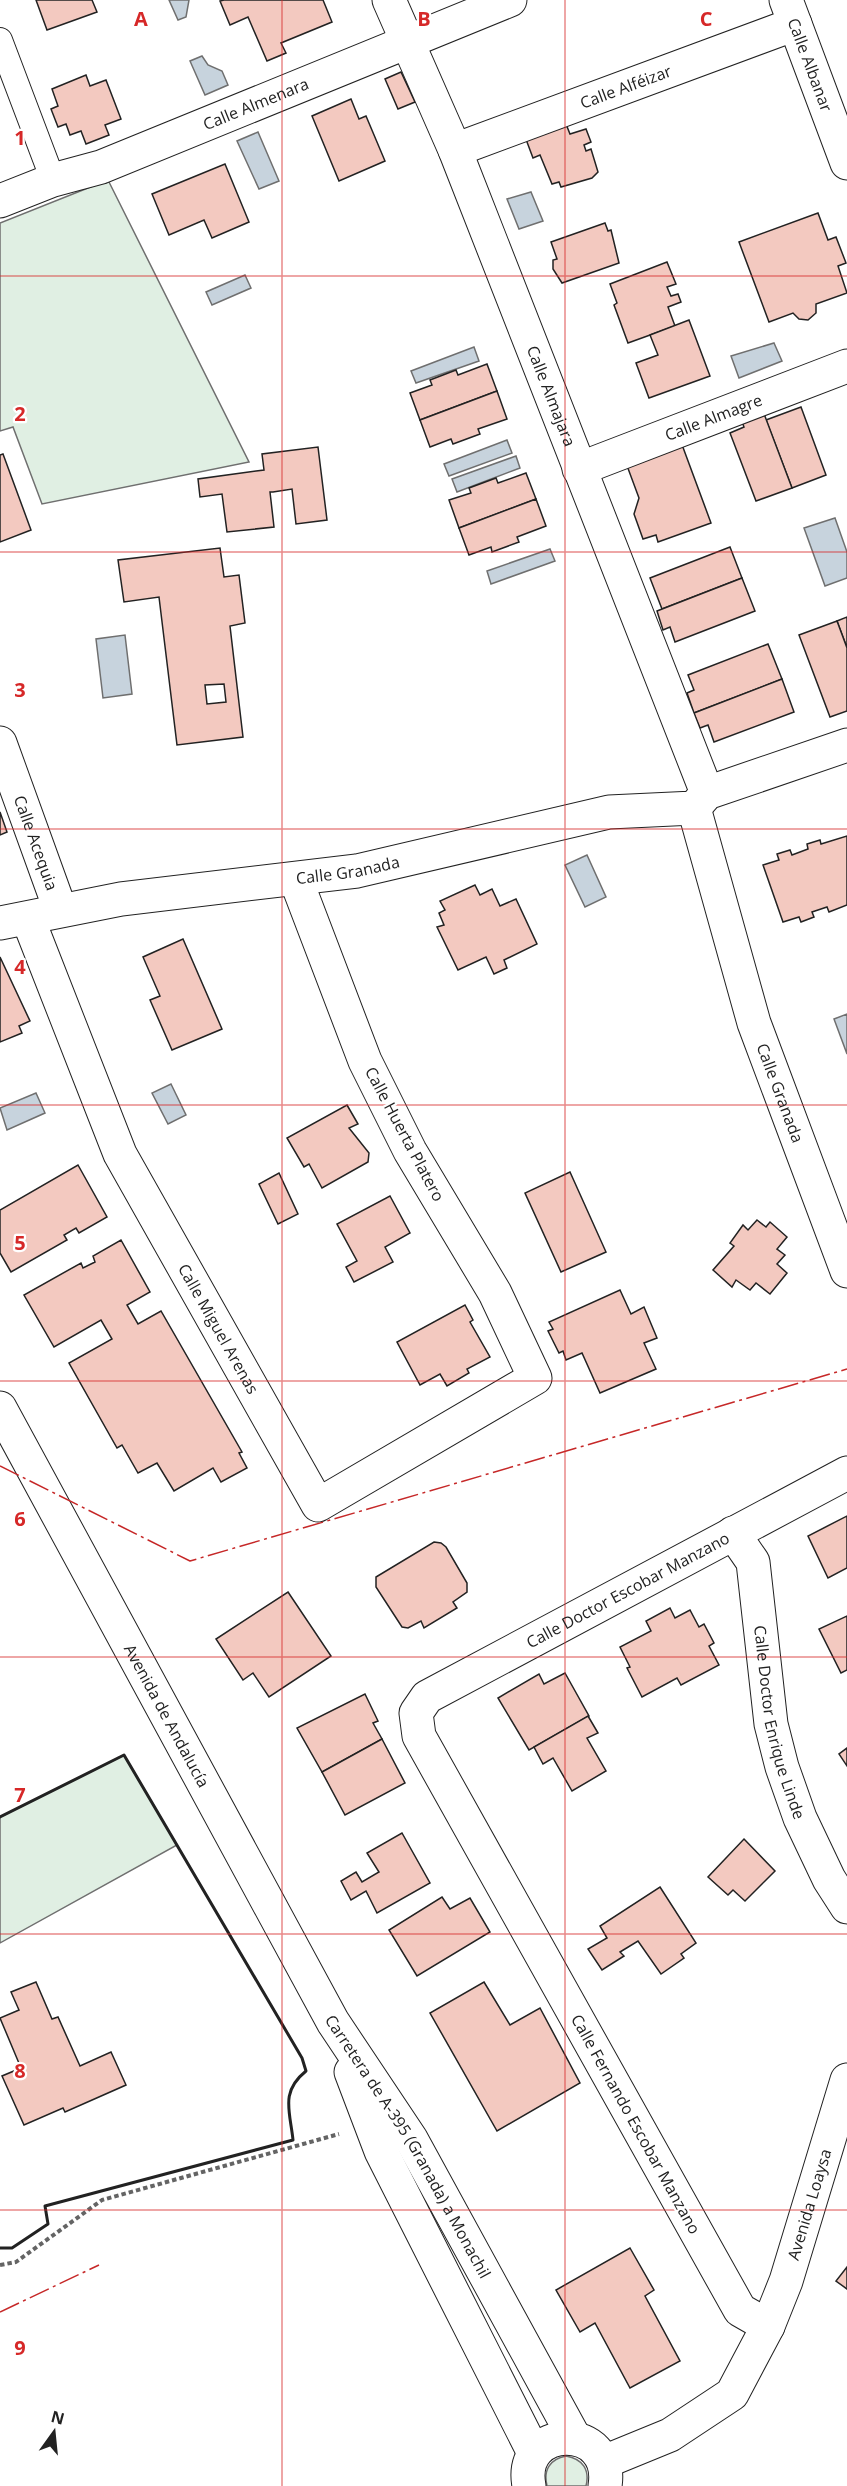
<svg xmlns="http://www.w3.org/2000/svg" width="847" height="2486" viewBox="0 0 847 2486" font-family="'Open Sans',sans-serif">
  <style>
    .green { fill: #e0efe3; stroke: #6f6f6f; stroke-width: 1.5 }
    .water { fill: #c7d3dd; stroke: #6f6f6f; stroke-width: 1.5 }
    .building { fill: #f3c9c0; stroke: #222; stroke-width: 1.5; fill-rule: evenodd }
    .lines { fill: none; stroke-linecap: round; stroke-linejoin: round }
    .pedestrian-casing { stroke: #222; stroke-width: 26 }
    .minor-casing { stroke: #222; stroke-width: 35 }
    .tertiary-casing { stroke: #222; stroke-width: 35 }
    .path { stroke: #646464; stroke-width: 4; stroke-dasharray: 4.5 3; stroke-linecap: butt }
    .pedestrian { stroke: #fff; stroke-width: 24 }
    .minor { stroke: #fff; stroke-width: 33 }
    .tertiary { stroke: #fff; stroke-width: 33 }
    .wall { stroke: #222; stroke-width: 3 }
    .power { stroke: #c62828; stroke-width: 1.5; stroke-dasharray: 21 4.5 3 4.5; stroke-linecap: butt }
    .grid { fill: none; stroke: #d62828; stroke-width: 1.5; stroke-opacity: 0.55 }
    .labels { text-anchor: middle; stroke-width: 4.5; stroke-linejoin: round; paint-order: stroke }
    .street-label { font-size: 16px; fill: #222; stroke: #fff }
    .grid-label { font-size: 20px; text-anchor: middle; font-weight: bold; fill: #d62828; stroke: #fff; stroke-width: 4.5; stroke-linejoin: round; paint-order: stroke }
  </style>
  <rect width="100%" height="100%" fill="#fff"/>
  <g class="green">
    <path d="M108,180l141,282 -207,42 -29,-77 -13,4v-208z"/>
    <path d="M124,1755l53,90 -177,98v-126z"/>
    <path d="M566,2456c17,3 24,14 20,30h-39c-4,-16 3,-27 19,-30z"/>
  </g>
  <g class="water">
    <path d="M169,0h20l-3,17 -8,3z"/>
    <path d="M202,56l6,9 14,6 6,14 -23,10 -15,-34z"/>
    <path d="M258,132l21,49 -20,8 -22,-48z"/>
    <path d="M531,192l12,29 -24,8 -12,-30z"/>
    <path d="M245,275l6,13 -39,17 -6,-13z"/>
    <path d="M774,343l8,18 -43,17 -8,-22z"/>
    <path d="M474,347l5,14 -63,22 -5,-12z"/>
    <path d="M507,440l5,13 -63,23 -5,-12z"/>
    <path d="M516,456l4,12 -63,24 -5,-13z"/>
    <path d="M835,518l12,34v26l-22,8 -21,-58z"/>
    <path d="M550,549l5,12 -64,23 -4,-13z"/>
    <path d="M125,635l7,59 -29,4 -7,-59z"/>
    <path d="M587,855l19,42 -21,10 -20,-42z"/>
    <path d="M847,1014v40l-13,-35z"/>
    <path d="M171,1084l15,31 -18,9 -16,-31z"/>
    <path d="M36,1093l9,20 -38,17 -7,-22z"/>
  </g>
  <g class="building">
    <path d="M36,0h56l5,12 -50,18z"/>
    <path d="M224,0h99l9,22 -51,21 5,10 -19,8 -19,-44 -18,8 -10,-24z"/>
    <path d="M401,72l14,30 -17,7 -13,-30z"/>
    <path d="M86,75l4,11 16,-6 15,39 -16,6 4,10 -23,9 -5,-13 -11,4 -4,-11 -8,3 -7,-18 7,-3 -6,-17z"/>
    <path d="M351,99l8,20 7,-3 19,45 -46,20 -27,-65z"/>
    <path d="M564,119l6,15 16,-5 5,13 -7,3 2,6 5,-2 7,23 -6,6 -31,9 -2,-5 -7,2 -12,-29 -7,3 -9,-24z"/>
    <path d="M225,164l24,58 -37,16 -8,-18 -35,15 -17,-41z"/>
    <path d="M818,213l10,27 8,-3 10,26 -8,3 9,27 -31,11v9l-8,7 -9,-1 -6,-6 -24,9 -30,-80z"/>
    <path d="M605,223l3,8 3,-1 8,33 -57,20 -9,-14v-9l4,-1 -6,-17z"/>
    <path d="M667,262l9,22 -9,3 4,9 7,-2 3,8 -13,5 7,19 -47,17 -14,-38 3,-2 -7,-19z"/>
    <path d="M689,320l21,56 -61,22 -13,-35 22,-8 -8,-20z"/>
    <path d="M487,364l10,27 -77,29 -10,-27 22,-8 -2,-5 26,-10 2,5z"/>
    <path d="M497,391l10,28 -29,10 2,5 -27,10 -2,-5 -21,8 -10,-27z"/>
    <path d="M801,407l25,68 -34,13 -26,-68z"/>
    <path d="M763,411l29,77 -36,13 -26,-68 14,-6 -3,-8z"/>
    <path d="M681,442l30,81 -53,19 -2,-7 -13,4 -9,-25 5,-16 -13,-35z"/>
    <path d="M318,447l9,73 -31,4 -4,-35 -19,3h-3l4,35 -47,5 -5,-38 -22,3 -2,-18 66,-9 -2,-16z"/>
    <path d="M3,454l28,76 -31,12v-87z"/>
    <path d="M526,473l10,26 -77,29 -10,-28 22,-7 -2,-5 27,-10 2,5z"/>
    <path d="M536,499l10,27 -29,11 2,5 -27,10 -1,-5 -22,8 -10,-27z"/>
    <path d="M730,547l12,31 -80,31 -12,-31z"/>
    <path d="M220,548l4,29 15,-2 6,48 -15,3 13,111 -66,8 -18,-148 -35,5 -6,-42zM224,684l2,18 -19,2 -2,-19z"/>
    <path d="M742,578l13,33 -80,31 -5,-15 -7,3 -6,-19z"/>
    <path d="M847,617v31l-10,-27z"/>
    <path d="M837,621l10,27v63l-17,6 -31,-82z"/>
    <path d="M768,644l14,35 -88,34 -7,-20 7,-3 -6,-15z"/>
    <path d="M782,679l12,33 -80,30 -6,-17 -8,3 -6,-15z"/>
    <path d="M0,812l7,20 -7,3z"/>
    <path d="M847,836v69l-18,7 -2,-5 -15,5 2,5 -13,5 -2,-5 -16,5 -20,-57 16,-5 -2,-6 13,-4 2,5 16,-6 -1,-5 13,-4 1,4z"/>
    <path d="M475,885l5,10 12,-6 8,17 16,-7 21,45 -33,16 3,8 -13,6 -8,-17 -28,13 -21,-43 7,-2 -5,-12 6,-3 -5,-9z"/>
    <path d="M183,939l39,90 -50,21 -22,-50 10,-4 -17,-39z"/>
    <path d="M0,957l30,64 -11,5 3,7 -22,9z"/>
    <path d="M347,1105l11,19 -9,4 20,25 -1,9 -46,26 -13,-24 -5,3 -17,-29z"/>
    <path d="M78,1165l29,52 -28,16 -3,-5 -12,7 3,5 -56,32 -11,-19v-43z"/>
    <path d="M570,1172l36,80 -45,20 -36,-79z"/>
    <path d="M279,1173l19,41 -20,10 -19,-40z"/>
    <path d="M390,1196l20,37 -25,14 8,15 -39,20 -8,-15 11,-6 -20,-37z"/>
    <path d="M757,1220l9,7 4,-5 17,15 -10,12 8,6 -8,9 10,9 -17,21 -14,-11 -6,7 -14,-10 -4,7 -19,-17 21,-24 -4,-3 13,-18 5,5z"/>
    <path d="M121,1240l29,52 -23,13 11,19 23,-13 81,141 -3,1 8,15 -26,14 -8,-14 -39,23 -17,-28 -19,10 -16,-28 -5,3 -48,-85 43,-24 -11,-19 -47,27 -30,-52 57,-32 2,5 12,-6 -2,-6z"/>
    <path d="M620,1290l11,24 13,-7 13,31 -13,5 12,26 -56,24 -18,-40 -16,7 -3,-9 -4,2 -11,-22 5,-2 -4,-7z"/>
    <path d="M465,1305l8,15 -3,2 20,35 -23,12 2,4 -22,13 -7,-12 -20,11 -23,-43z"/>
    <path d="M847,1516v52l-19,10 -20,-42z"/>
    <path d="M434,1542l7,1 5,4 21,36v9l-14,10 4,6 -33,20 -3,-7 -13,7 -6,-1 -26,-40v-10z"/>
    <path d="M288,1592l43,64 -62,41 -16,-24 -10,7 -27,-41z"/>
    <path d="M670,1608l5,10 15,-8 9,17 5,-3 10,19 -5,3 10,19 -38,20 -4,-7 -35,19 -15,-29 3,-1 -10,-20 31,-16 -5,-10z"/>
    <path d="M847,1616v54l-6,3 -22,-44z"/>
    <path d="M565,1673l24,43 -60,34 -31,-52 41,-24 5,10z"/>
    <path d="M365,1694l13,27 -5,2 9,16 -60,33 -25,-44z"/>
    <path d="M588,1716l10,17 -11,5 19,33 -34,20 -19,-33 -10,6 -9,-17z"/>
    <path d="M382,1739l23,44 -60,32 -23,-43z"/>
    <path d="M847,1748v18l-8,-12z"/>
    <path d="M402,1833l28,50 -53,30 -11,-22 -15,9 -10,-19 15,-9 6,10 17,-10 -12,-19z"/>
    <path d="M744,1839l31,32 -30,30 -12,-11 -5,5 -20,-18z"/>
    <path d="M660,1887l36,56 -15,11 3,4 -23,16 -23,-33 -18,11 4,4 -22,14 -14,-21 19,-11 -7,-12z"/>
    <path d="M442,1897l8,12 20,-11 20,34 -73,44 -28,-46z"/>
    <path d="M36,1982l16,37 6,-2 22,49 31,-14 15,33 -61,27 -2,-4 -39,17 -22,-49 19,-8 -21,-50 19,-8 -8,-18z"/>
    <path d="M484,1982l26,43 30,-17 40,75 -83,48 -67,-118z"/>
    <path d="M630,2248l24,42 -9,6 35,65 -50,27 -35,-65 -15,9 -24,-42z"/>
    <path d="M847,2267v22l-11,-8z"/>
  </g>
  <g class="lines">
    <defs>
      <path id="pedestrian" d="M0,40l53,140"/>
      <g id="minor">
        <path id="s1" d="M389,0l66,150 252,643"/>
        <path id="s2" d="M786,0l61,163"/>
        <path id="s3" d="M455,150l340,-126"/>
        <path id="s4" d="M0,201l53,-21 48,-13 409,-167"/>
        <path id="s5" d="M579,469l268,-103"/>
        <path id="s6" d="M0,743l60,166"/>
        <path id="s7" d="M694,808l60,215 93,248"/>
        <path id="s8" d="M28,919l92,235 198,351 217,-127 -40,-85 -85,-142 -45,-90 -69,-181"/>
        <path id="s9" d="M0,923l121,-24 236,-28 252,-59 85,-4 13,-15 140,-48"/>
        <path id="s10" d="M733,1533l20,29 18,162 11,43 18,51 29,61 18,28"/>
        <path id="s11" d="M768,2326l-28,-16 -321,-574 -3,-23 11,-16 420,-224"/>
      </g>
      <g id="tertiary">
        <path id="s12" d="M0,1408l333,614 78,117 163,298"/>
        <path d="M351,2072l30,79 153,302"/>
        <path id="s13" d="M604,2462l66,-27 62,-41 36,-68 18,-45 61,-201"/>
        <path d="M529,2486c-12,-63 86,-64 76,0"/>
      </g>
    </defs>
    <use href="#pedestrian" class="pedestrian-casing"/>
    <use href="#minor" class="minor-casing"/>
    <use href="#tertiary" class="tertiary-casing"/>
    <path class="path" d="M0,2265l16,-3 86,-62 237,-66"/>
    <use href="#pedestrian" class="pedestrian"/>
    <use href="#minor" class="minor"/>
    <use href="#tertiary" class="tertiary"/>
    <path class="wall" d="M0,1817l124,-62 178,303 4,13c-26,21 -16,40 -13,69l-248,66 3,18 -36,24h-12"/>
    <g class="power">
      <path d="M0,1466l190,95 657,-192"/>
      <path d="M0,2312l99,-47"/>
    </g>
  </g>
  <path class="grid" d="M282,0v2486M565,0v2486M0,276h847M0,552h847M0,829h847M0,1105h847M0,1381h847M0,1657h847M0,1934h847M0,2210h847"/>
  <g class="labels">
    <g class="street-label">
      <text dy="6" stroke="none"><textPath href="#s2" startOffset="69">Calle Albanar</textPath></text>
      <text dy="6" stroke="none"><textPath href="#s3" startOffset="182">Calle Alféizar</textPath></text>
      <text dy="6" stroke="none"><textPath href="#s4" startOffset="274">Calle Almenara</textPath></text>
      <text dy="6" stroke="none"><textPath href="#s1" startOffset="428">Calle Almajara</textPath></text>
      <text dy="6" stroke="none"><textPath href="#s5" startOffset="144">Calle Almagre</textPath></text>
      <text dy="6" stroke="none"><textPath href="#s6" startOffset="106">Calle Acequia</textPath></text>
      <text dy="6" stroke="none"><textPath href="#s9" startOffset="352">Calle Granada</textPath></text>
      <text dy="6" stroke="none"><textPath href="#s7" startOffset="298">Calle Granada</textPath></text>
      <text transform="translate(405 1134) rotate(62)" y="6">Calle Huerta Platero</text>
      <text dy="6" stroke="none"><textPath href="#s8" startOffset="453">Calle Miguel Arenas</textPath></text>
      <text dy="6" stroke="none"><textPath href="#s11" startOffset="960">Calle Doctor Escobar Manzano</textPath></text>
      <text dy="6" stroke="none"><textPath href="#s12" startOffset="350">Avenida de Andalucía</textPath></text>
      <text dy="6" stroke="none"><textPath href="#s10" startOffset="198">Calle Doctor Enrique Linde</textPath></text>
      <text transform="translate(636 2124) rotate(61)" y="6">Calle Fernando Escobar Manzano</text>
      <text dy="6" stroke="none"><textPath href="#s12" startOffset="844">Carretera de A-395 (Granada) a Monachil</textPath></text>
      <text dy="6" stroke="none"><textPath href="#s13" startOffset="351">Avenida Loaysa</textPath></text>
    </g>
  </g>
  <g class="grid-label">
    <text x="141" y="26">A</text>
    <text x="424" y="26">B</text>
    <text x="706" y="26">C</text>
    <text x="20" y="145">1</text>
    <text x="20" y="421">2</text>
    <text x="20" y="697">3</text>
    <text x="20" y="974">4</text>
    <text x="20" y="1250">5</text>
    <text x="20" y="1526">6</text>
    <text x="20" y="1802">7</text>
    <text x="20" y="2078">8</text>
    <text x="20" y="2355">9</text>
  </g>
  <g transform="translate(54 2432) rotate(15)" stroke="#ffffff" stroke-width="4.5" paint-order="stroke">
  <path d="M0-4.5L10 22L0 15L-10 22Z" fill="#222222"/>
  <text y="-9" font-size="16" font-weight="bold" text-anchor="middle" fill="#222222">N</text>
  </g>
</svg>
